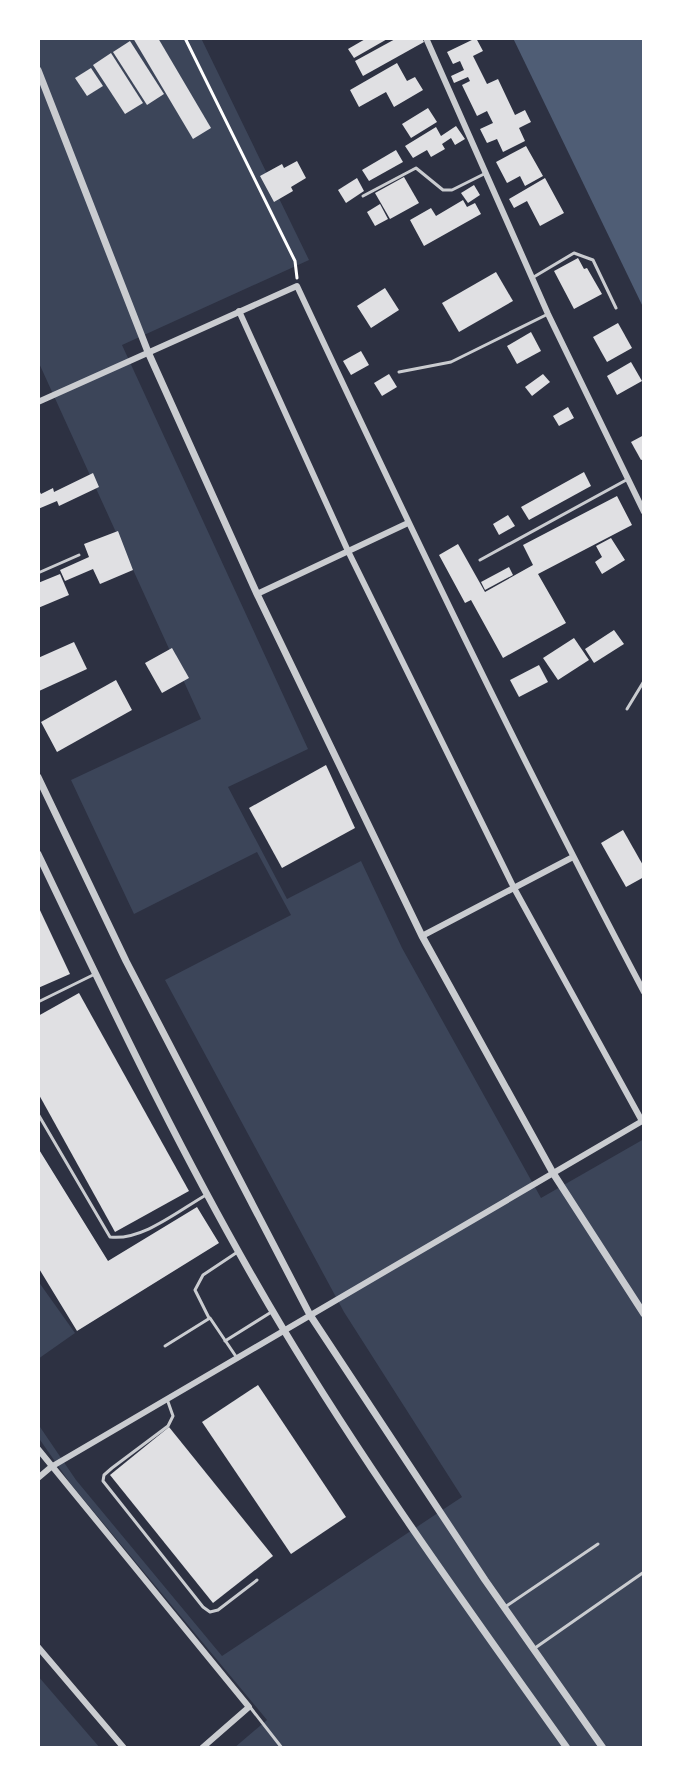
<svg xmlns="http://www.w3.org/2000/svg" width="682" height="1786" viewBox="0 0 682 1786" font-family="'Nunito Sans',sans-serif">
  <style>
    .green { fill: #3c4559 }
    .water { fill: #4f5d75 }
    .building { fill: #e0e0e3 }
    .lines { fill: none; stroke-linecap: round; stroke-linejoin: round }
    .path { stroke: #fff; stroke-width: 3 }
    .service { stroke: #caccd0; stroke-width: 3 }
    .minor { stroke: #caccd0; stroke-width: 6 }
    .tertiary { stroke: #caccd0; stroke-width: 7 }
  </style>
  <rect width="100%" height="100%" fill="#2d3142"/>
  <g class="green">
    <path d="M38,38h163l108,222 -187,85 186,404 -80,38 59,112 74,-38 41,87 139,250 103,-59v609h-410l33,-28 -197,-237 -32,-46v-13l38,56 146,176 240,-159 -118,-185 -179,-332 126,-65 -34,-63 -123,62 -63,-134 130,-61 -163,-358z"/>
    <path d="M38,1281l37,52 -37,26z"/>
    <path d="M38,1676l62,72h-62z"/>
  </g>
  <path class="water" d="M513,38h131v271z"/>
  <g class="building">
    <path d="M133,38h25l53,90 -18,11z"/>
    <path d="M367,38h22l-35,20 -6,-9z"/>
    <path d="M397,38h25l2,4 -61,34 -8,-15z"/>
    <path d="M476,38l7,13 -10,5 14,28 11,-5 17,36 10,-5 6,12 -12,6 6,13 -22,11 -6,-13 -10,4 -7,-14 13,-6 -6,-12 -10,5 -15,-31 8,-4 -2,-4 -14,6 -3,-7 13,-6 -4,-9 -7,3 -6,-12z"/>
    <path d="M130,41l34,53 -17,11 -34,-53z"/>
    <path d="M111,53l32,50 -18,11 -32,-49z"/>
    <path d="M397,63l10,18 8,-4 8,13 -29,17 -8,-15 -27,15 -9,-17z"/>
    <path d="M91,68l12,18 -16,10 -12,-18z"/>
    <path d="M428,108l9,14 -26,16 -9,-14z"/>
    <path d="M456,126l9,13 -10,6 -4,-7 -9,6 3,5 -14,8 -4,-7 -14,8 -8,-12 31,-19 5,9z"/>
    <path d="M526,146l17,30 -18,10 -5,-10 -13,7 -11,-21z"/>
    <path d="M396,150l7,12 -34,19 -7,-11z"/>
    <path d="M297,161l9,17 -15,9 2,4 -19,11 -14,-26 22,-12 2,4z"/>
    <path d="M404,177l15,26 -29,16 -15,-26z"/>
    <path d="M357,178l7,13 -18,12 -8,-13z"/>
    <path d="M545,178l19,35 -24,13 -13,-25 -13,7 -5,-9z"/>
    <path d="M474,185l6,10 -12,8 -7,-10z"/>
    <path d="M463,200l4,7 8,-4 6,11 -57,32 -14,-26 21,-12 5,8z"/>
    <path d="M380,204l8,15 -13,7 -8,-14z"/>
    <path d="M578,258l6,11 3,-1 15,26 -28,15 -20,-38z"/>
    <path d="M496,272l17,29 -54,31 -17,-29z"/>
    <path d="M385,288l14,22 -28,18 -14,-22z"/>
    <path d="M618,323l14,25 -25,14 -14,-25z"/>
    <path d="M531,332l10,19 -24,13 -10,-18z"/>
    <path d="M361,351l8,14 -18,10 -8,-14z"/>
    <path d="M631,362l11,19 -25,14 -10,-19z"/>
    <path d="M389,374l8,13 -15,9 -8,-13z"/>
    <path d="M543,374l7,8 -18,14 -7,-9z"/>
    <path d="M568,407l6,11 -15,8 -6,-10z"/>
    <path d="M644,435v24l-3,1 -10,-18z"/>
    <path d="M584,472l7,14 -62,34 -8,-13z"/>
    <path d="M93,473l6,14 -40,19 -2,-5 -19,8v-21l3,6 12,-6 1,4z"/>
    <path d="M617,496l15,29 -94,49 28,49 -63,35 -32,-58 -6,3 -26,-48 19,-11 27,48 48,-27 -10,-20z"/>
    <path d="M508,515l7,11 -16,9 -6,-11z"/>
    <path d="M118,531l15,39 -33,14 -7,-15 -28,12 -5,-11 29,-13 -5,-13z"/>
    <path d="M611,538l14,22 -23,14 -7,-12 7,-5 -6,-11z"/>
    <path d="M509,567l4,8 -28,15 -4,-8z"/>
    <path d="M60,574l9,21 -31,13v-25z"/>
    <path d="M614,630l10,14 -30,19 -9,-14z"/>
    <path d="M574,638l15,22 -31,20 -15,-22z"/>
    <path d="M74,642l13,27 -48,22 -1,-33z"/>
    <path d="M172,648l17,30 -27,15 -17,-30z"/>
    <path d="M539,665l9,17 -29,15 -9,-17z"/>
    <path d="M116,680l16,30 -75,42 -16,-30z"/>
    <path d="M326,765l29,63 -73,40 -33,-60z"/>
    <path d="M623,830l21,37v10l-18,10 -25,-44z"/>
    <path d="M38,906l32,68 -32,14z"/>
    <path d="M79,993l110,198 -74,41 -77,-139v-77z"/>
    <path d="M38,1148l70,113 89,-54 22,36 -142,88 -39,-64z"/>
    <path d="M258,1385l88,132 -55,37 -89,-132z"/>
    <path d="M169,1427l104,129 -60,47 -103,-128z"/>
  </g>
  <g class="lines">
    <path class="path" d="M185,38l110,223 2,17"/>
    <g class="service">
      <path d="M363,196l53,-28 27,22h9l32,-16"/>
      <path d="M532,278l42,-25 19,7 23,48"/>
      <path d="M399,372l52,-10 97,-48"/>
      <path d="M480,560l148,-81"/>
      <path d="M38,573l41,-18"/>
      <path d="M627,709l17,-28"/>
      <path d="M38,1002l57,-28"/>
      <path d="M38,1114l72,123c32,4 68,-26 96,-42"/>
      <path d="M209,1318l-14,-28 8,-15 33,-22"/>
      <path d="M225,1341l48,-30"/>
      <path d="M165,1346l45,-28 27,40"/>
      <path d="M167,1399l6,17 -5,10 -56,42 -8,7 -1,6 100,126 7,5 8,-2 39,-30"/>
      <path d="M505,1607l93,-63"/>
      <path d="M535,1648l109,-76"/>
      <path d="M250,1707l32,41"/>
    </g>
    <g class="minor">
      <path d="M426,38l122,276 96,198"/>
      <path d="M239,311l109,240 166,337 128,233"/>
      <path d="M38,402l259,-116c111,237 224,474 347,706"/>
      <path d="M257,594l151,-71"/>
      <path d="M422,936l151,-79"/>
      <path d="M38,1449l211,258 -47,41"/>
      <path d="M38,1478l13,-11 593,-347"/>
      <path d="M38,1647l86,101"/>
    </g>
    <g class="tertiary">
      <path d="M38,70l110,282 109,242 165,342 131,237 91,141"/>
      <path d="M38,777l88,184 184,354 175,265 118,168"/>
      <path d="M38,854c76,159 153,321 244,473 87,145 187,283 285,421"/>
    </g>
  </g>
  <rect width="682" height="1786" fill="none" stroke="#ffffff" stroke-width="80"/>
</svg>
